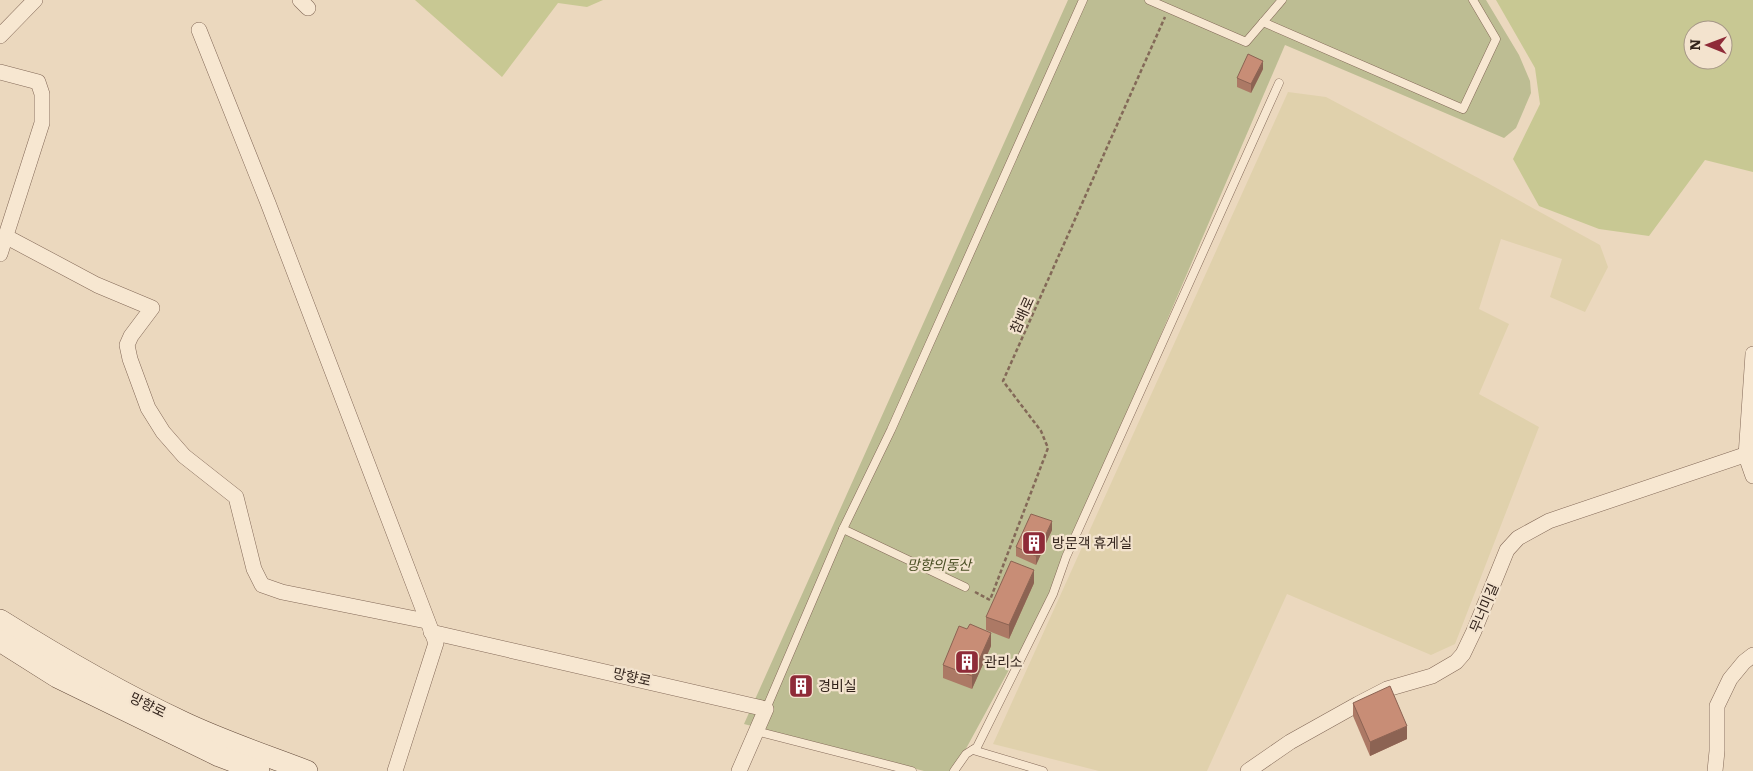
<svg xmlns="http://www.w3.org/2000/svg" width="1753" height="771" viewBox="0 0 1753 771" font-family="Literata,'Noto Sans KR',serif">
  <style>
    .farmland { fill: #e0d1ac }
    .green { fill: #c8c893; fill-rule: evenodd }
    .cemetery { fill: #bdbd93 }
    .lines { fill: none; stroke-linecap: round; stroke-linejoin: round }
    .lane-casing { stroke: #836958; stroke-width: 9 }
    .street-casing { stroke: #836958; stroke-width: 16 }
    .secondary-casing { stroke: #644b3b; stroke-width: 22 }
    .path { stroke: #836958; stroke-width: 2.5; stroke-dasharray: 4 2.5; stroke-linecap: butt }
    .lane { stroke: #f7e7d1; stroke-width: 8 }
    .street { stroke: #f7e7d1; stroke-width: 15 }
    .secondary { stroke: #f7e7d1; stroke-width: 21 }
    .wall { fill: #ac7965 }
    .shaded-wall { fill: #8c6353 }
    .building { fill: #c88d76; stroke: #8c6353 }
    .labels { text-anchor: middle; stroke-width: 4.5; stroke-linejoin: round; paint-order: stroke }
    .street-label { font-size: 14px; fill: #33241c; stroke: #f3e3ce }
    .poi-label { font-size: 14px; fill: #33241c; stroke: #f3e3ce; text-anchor: start }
    .park-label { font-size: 14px; font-style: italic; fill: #494e23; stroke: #f3e3ce }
  </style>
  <rect width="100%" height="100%" fill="#ebd8be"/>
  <path class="farmland" d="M1288,92l38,5 156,83 118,65 8,22 -23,45 -35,-15 12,-38 -61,-20 -22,70 30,15 -30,70 60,33 -84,217 -24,11 -144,-61 -80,177h-108l-106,-27z"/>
  <g class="green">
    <path d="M415,0h188l-16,7 -29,-4 -56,74z"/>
    <path d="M1496,0h257v172l-48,-12 -56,76 -50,-7 -60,-23 -26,-47 27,-55 -5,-36zM1693,30h30v30h-30z"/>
  </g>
  <path class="cemetery" d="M1068,0h418l33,55 11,26 1,12 -15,35 -12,10 -219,-93 -177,413 -50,111 -17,48 -30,49 -49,90 -11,15h-27l-180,-47z"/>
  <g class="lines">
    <defs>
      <g id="lane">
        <path d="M1149,0l97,42 36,-42"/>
        <path d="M1263,22l200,87 33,-70 -23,-39"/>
        <path d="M843,529l122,58"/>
        <path d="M766,709l77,-180 48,-99 192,-430"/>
        <path d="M756,731l156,40"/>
        <path d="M973,750l70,21"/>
        <path d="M954,771l12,-17 11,-7 76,-153 13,-37 213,-474"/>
      </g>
      <g id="street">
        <path d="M300,0l8,8"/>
        <path d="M199,30l69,173 168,440 -41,128"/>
        <path d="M0,36l35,-36"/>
        <path d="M0,72l38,10 4,12v29l-42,131"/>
        <path d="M5,236l92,49 55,23 -21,28 -4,9 3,14 18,49 15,24 21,24 52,41 18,72 8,16 20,7 144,29"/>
        <path d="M1753,354l-7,102 7,20"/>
        <path d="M431,632l335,77 -27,62"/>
        <path d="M1248,771l42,-29 68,-38 29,-15 45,-13 24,-14 7,-8 11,-23 33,-81 11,-12 31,-17 204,-69"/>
        <path d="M1715,771l2,-20v-45l13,-27 14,-17 9,-7"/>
      </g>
      <g id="secondary">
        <path d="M0,620c59,37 119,72 183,102 40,19 82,33 124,49"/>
        <path d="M0,641l57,36 162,79 40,15"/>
      </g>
    </defs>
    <use href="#lane" class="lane-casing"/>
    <use href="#street" class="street-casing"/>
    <use href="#secondary" class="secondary-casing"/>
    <path class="path" d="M975,592l15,8 58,-152 -7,-17 -38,-50 162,-364"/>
    <use href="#lane" class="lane"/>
    <use href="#street" class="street"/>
    <use href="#secondary" class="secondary"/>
  </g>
  <g class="wall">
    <path d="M1263,69l-12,24 -14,-6v-9z"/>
    <path d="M1052,530l-16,35 -20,-9v-9z"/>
    <path d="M1034,583l-25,56 -23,-9v-13z"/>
    <path d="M991,646l-19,43 -29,-11v-13z"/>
    <path d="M791,682l19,3 -3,7 -16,-6z"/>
    <path d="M1353,703l54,36 -37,17 -17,-40z"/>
  </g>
  <g class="shaded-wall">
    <path d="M1263,61v8l-12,24v-9z"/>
    <path d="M1052,521v9l-16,35v-9z"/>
    <path d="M1034,570v13l-25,56v-14z"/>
    <path d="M991,633v13l-19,43v-13z"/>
    <path d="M810,681v4l-3,7v-4z"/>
    <path d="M1407,726v13l-37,17v-14z"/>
  </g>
  <g class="building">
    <path d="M1248,54l15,7 -12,23 -14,-6z"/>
    <path d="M1031,514l21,7 -16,35 -20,-9z"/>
    <path d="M1011,561l23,9 -25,55 -23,-8z"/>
    <path d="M970,624l21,9 -19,43 -29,-11 16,-39 8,3z"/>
    <path d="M794,674l16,7 -3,7 -16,-6z"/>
    <path d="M1390,686l17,40 -37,16 -17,-39z"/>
  </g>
  <defs>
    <symbol id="building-square" viewBox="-11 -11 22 22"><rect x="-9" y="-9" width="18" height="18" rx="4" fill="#8f2b38" stroke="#f3e3ce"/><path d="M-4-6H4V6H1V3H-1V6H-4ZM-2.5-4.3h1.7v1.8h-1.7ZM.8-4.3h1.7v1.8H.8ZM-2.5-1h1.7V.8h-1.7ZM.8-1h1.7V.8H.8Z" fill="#fff"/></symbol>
  </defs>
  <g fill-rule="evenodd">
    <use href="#building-square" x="1020" y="529" width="28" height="28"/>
    <use href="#building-square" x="953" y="648" width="28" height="28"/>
    <use href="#building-square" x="787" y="672" width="28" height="28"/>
  </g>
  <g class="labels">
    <g class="street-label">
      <text transform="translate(1022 315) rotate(-66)" y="5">참배로</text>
      <text transform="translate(1484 608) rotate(-67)" y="5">무너미길</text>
      <text transform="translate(632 677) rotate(13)" y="5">망향로</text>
      <text transform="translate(148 705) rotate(26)" y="5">망향로</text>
    </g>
    <g class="poi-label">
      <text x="1052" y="548">방문객 휴게실</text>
      <text x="984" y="667">관리소</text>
      <text x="818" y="691">경비실</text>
    </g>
    <g class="park-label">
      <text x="939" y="570">망향의동산</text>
    </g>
  </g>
  <g transform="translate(1708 45) rotate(271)"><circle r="24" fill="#f3e3ce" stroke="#a69787"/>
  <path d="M0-4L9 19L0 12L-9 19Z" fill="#8f2b38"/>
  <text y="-8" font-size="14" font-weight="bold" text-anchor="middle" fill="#33241c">N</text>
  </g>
</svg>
